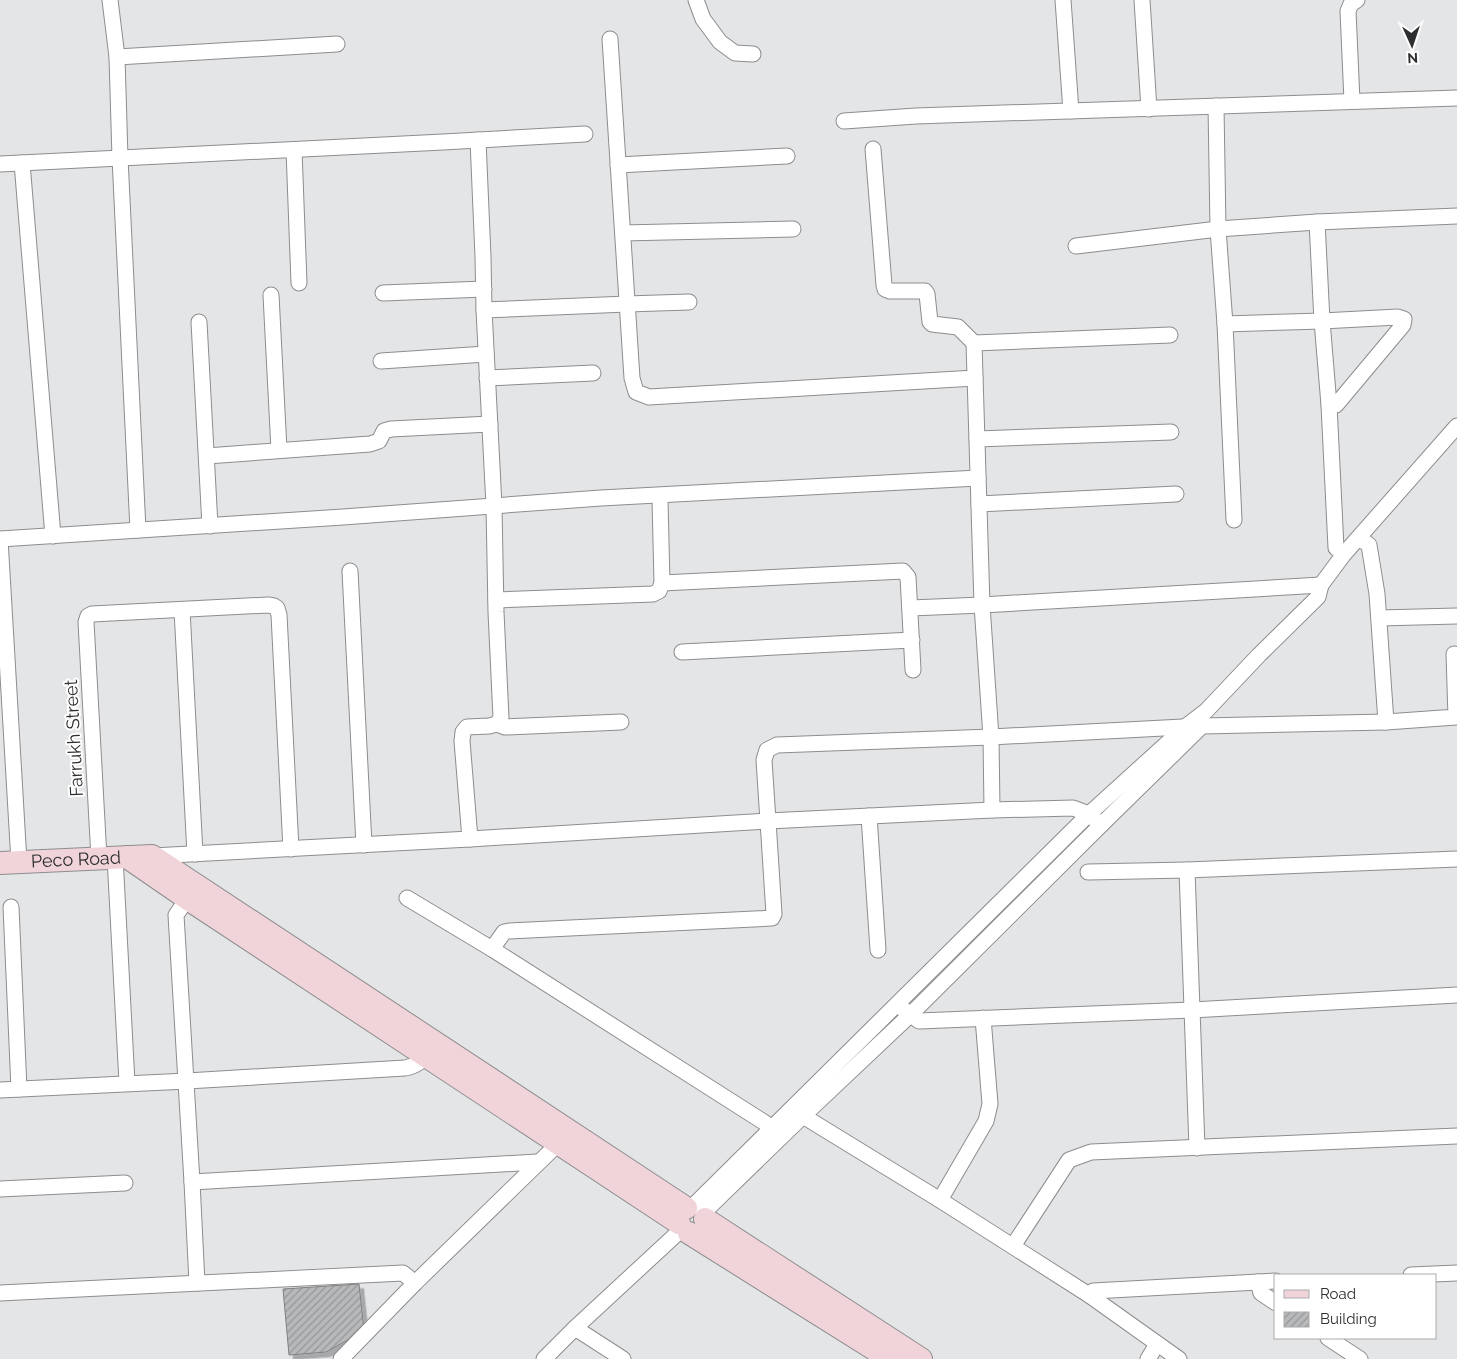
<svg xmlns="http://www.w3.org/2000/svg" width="1457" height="1359" viewBox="0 0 1457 1359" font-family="Raleway,sans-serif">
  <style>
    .building { fill: url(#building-hatch); stroke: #7f8082; filter: url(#shadow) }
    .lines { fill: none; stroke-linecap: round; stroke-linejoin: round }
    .street-casing { stroke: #8d8d8f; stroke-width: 17 }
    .secondary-casing { stroke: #8d8d8f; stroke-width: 24 }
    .street { stroke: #fff; stroke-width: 15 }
    .secondary { stroke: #f0d4d9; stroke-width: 22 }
    .labels { text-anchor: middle; stroke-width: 4; stroke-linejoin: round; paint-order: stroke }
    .street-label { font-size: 18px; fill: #2d2e2f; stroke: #fff }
  </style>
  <defs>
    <pattern id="building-hatch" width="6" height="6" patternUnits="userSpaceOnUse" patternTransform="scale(1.25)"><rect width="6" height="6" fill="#b8b9bb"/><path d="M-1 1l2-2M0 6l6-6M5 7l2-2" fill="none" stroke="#969798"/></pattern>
    <filter id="shadow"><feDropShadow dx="4.5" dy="4.5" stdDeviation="0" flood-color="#0004"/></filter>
  </defs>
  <rect width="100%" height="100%" fill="#e4e5e7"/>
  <path class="building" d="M359,1284l5,47 -38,21 -37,3 -6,-66z"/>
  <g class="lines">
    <defs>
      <g id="street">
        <path d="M110,0l7,57 3,101 18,372"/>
        <path d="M696,0l7,19 17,23 15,11 18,1"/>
        <path d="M1063,0l8,111"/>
        <path d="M1142,0l7,109"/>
        <path d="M610,39l22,339 4,14 13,5 326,-19"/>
        <path d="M117,57l220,-13"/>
        <path d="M1352,101l-4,-90 3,-7 6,-4"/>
        <path d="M1216,106l2,123 7,95 9,196"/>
        <path d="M844,121l72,-5 541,-18"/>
        <path d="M478,140l5,117 1,53 10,196 2,106 5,106 -4,6"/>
        <path d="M873,149l11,136 1,4 5,2h35l2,3 3,28 2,2 26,3 16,16"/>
        <path d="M294,150l5,133"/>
        <path d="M22,163l31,373"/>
        <path d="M0,164l443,-22 142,-8"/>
        <path d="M618,165l169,-9"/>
        <path d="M1317,222l5,99 7,84 7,143 8,6"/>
        <path d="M623,233l170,-4"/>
        <path d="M1076,246l142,-17 99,-7 140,-6"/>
        <path d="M383,293l101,-4"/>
        <path d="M271,295l8,155"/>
        <path d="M484,310l143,-6 62,-2"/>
        <path d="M199,322l11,204"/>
        <path d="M1225,324l97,-3 76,-4 6,2 -1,6 -67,80h-7"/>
        <path d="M381,361l105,-7"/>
        <path d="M487,378l106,-5"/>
        <path d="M977,439l194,-7"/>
        <path d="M207,456l163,-12 9,-3 5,-10 7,-2 99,-5"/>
        <path d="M979,504l197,-10"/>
        <path d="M1359,538l10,7 8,49 9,128"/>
        <path d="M0,539l343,-22 258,-19 377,-20"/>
        <path d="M0,539l19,323"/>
        <path d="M350,571l14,274"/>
        <path d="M662,583l241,-12 5,6 5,93"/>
        <path d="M496,600l157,-6 6,-3 3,-8 -2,-83"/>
        <path d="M911,608l71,-3 339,-20"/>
        <path d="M182,610l13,244"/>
        <path d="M1379,618l78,-2"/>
        <path d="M682,652l230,-12"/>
        <path d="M992,810l-1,-73 -9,-132 -8,-262 196,-8"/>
        <path d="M869,816l9,134"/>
        <path d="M1101,825l-12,-11 -16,-6 -81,2 -224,11 -4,-61 3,-10 10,-5 214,-8 211,-11 184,-4 70,-5 -2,-63"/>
        <path d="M470,839l-8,-98 1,-9 4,-5 22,-1 8,-2 8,3 116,-5"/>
        <path d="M152,856l318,-17 298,-18 6,93 -2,4 -263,13 -5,1 -12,17"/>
        <path d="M115,857l12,226"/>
        <path d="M99,858l-13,-236 2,-6 4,-2 176,-9 6,1 3,2 2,7 12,234"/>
        <path d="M1187,870l10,278"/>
        <path d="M1088,872l99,-2 270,-11"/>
        <path d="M192,892l-16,23 16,267 5,101"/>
        <path d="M407,898l85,51 281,179"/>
        <path d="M11,907l8,182"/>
        <path d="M903,1009l16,12 273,-11 265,-15"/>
        <path d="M0,1090l187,-9 218,-13c11,-2 19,-8 25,-17"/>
        <path d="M797,1110l6,6 137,84 149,95 90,64"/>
        <path d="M192,1182l345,-20"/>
        <path d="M0,1189l125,-6"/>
        <path d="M940,1200l46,-79 4,-17 -7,-86"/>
        <path d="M692,1207l397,-393 96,-87 21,-16 53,-56 59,-58 3,-12 23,-31 113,-128"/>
        <path d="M703,1213l100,-97 107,-101 191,-190 101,-99 1,-4"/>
        <path d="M1013,1246l56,-86 22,-8 366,-16"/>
        <path d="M1411,1275l46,-2"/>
        <path d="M1258,1282l3,11 15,10"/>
        <path d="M0,1293l403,-20 12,10"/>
        <path d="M1089,1295l4,-4 183,-10"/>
        <path d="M575,1328l48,31"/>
        <path d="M1328,1338l32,21"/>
        <path d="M341,1359l74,-76 149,-145"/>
        <path d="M544,1359l31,-31 107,-99"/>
        <path d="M1148,1359l9,-15"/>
      </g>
      <g id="secondary">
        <path d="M127,857l61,42 491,324"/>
        <path id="s1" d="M0,863l152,-7 534,352"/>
        <path d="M705,1219l216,140"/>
        <path d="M689,1233l201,126"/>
      </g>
    </defs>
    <use href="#street" class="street-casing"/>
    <use href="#secondary" class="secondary-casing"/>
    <use href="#street" class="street"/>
    <use href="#secondary" class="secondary"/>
  </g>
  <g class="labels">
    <g class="street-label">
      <text transform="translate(74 738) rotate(-93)" y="6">Farrukh Street</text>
      <text dy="6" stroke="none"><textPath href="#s1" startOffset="76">Peco Road</textPath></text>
    </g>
  </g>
  <rect x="1274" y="1274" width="162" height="65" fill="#ffffff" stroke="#ababac"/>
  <rect x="1284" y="1290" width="25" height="8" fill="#f0d4d9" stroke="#ababac"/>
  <text x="1320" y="1299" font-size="15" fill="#2d2e2f">Road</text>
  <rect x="1284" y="1312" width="25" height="15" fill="url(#building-hatch)" stroke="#ababac"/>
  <text x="1320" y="1324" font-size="15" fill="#2d2e2f">Building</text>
  <g transform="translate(1412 45) rotate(177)" stroke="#ffffff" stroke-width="4" paint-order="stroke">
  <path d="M0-4L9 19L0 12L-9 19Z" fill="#2d2e2f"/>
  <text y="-8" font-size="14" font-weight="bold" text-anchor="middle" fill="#2d2e2f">N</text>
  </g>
</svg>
